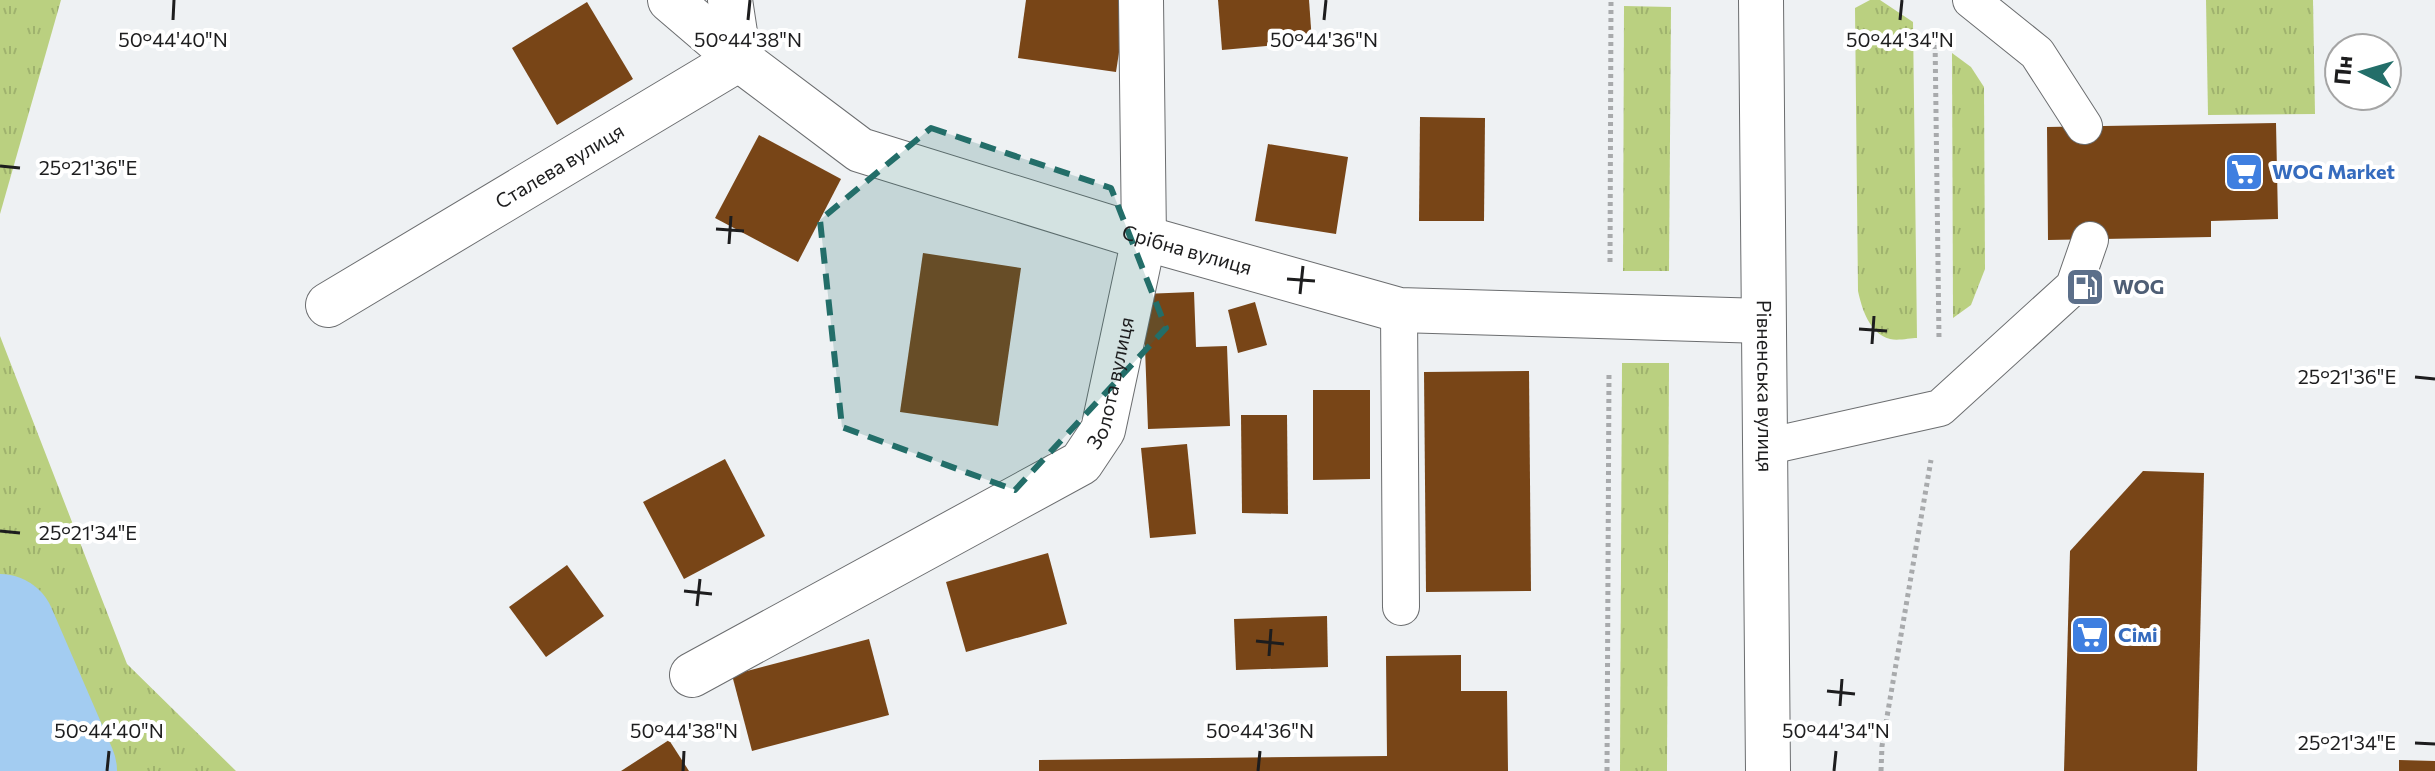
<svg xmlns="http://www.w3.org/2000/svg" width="2435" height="771" viewBox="0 0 2435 771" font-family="Commissioner,sans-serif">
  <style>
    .grass { fill: url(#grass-tufts) }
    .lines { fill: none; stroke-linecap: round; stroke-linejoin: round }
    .river { stroke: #a3ccf1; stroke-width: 112 }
    .building { fill: #784517 }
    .service-casing { stroke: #6b6d6f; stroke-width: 38 }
    .minor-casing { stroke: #6b6d6f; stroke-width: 46 }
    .primary-casing { stroke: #6b6d6f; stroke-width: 46 }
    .path { stroke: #a8aaac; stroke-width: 5; stroke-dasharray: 4 4; stroke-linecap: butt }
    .service { stroke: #fff; stroke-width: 36 }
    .minor { stroke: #fff; stroke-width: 44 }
    .primary { stroke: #fff; stroke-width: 44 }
    .marked { fill: #236e69; fill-opacity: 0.2; stroke: #236e69; stroke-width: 6; stroke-dasharray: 16 10; stroke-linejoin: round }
    .ticks { fill: none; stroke: #1d1d1e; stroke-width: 3 }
    .labels { text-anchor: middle; stroke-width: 8; stroke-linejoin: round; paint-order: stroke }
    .street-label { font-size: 20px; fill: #1d1d1e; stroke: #fff }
    .shop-label { font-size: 20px; font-weight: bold; fill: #366cbe; stroke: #fff; text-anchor: start }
    .service-label { font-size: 20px; font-weight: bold; fill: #4e5e75; stroke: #fff; text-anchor: start }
    .ticks-label { font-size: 20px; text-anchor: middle; fill: #1d1d1e; stroke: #fff; stroke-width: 8; stroke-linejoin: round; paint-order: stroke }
  </style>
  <defs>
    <pattern id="grass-tufts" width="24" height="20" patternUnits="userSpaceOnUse" patternTransform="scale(2)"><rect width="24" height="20" fill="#bad080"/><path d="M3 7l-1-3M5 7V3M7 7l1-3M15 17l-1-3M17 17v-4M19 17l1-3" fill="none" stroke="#9fb26e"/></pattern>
  </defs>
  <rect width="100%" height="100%" fill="#eef1f3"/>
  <g class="grass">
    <path d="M0,0h61l-61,214z"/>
    <path d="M1870,0h10l33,22 4,316c-7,0 -19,3 -27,1 -21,-6 -28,-30 -32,-48l-3,-283z"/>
    <path d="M2206,0h107l2,114 -107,1z"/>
    <path d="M1624,6l47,1 -2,264h-46z"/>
    <path d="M1952,53l19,14 13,20 1,182 -14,36 -18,13z"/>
    <path d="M0,336l127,328 109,107h-236z"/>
    <path d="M1622,363h47l-2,408h-47z"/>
  </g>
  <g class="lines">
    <path class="river" d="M0,630l61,141"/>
  </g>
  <g class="building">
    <path d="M1026,0h101l-11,72 -98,-14z"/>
    <path d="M1218,0h91l3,42 -90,8z"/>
    <path d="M587,2l46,77 -76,46 -45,-77z"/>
    <path d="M1420,117l65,1 -1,103h-65z"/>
    <path d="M2276,123l2,96 -67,2v16l-163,3 -1,-113z"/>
    <path d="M759,135l82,44 -43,83 -83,-44z"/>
    <path d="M1268,144l80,13 -12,77 -81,-13z"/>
    <path d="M923,253l98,15 -23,158 -98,-14z"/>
    <path d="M1194,292l2,55 31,-1 3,80 -82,3 -5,-135z"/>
    <path d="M1255,302l12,43 -29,8 -10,-43z"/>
    <path d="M1529,371l2,220 -105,1 -2,-220z"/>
    <path d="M1313,390h57v89l-57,1z"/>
    <path d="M1241,415h46l1,99 -46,-1z"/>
    <path d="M1187,444l9,90 -46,4 -9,-90z"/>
    <path d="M725,459l40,77 -81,43 -41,-77z"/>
    <path d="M2143,471l61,2 -7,298h-133l6,-220z"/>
    <path d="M1048,553l19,71 -101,28 -20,-70z"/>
    <path d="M567,565l37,51 -58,41 -37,-50z"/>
    <path d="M1327,616l1,51 -92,3 -2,-51z"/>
    <path d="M869,639l20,76 -137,36 -20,-76z"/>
    <path d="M1461,655v36h46l1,80h-469v-11l348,-4 -1,-100z"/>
    <path d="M669,740l20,31h-68z"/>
    <path d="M2399,760l36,1v10h-36z"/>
  </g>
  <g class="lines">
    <defs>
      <g id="service">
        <path d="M1971,0l66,53 47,73"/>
        <path d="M1399,310l2,297"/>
        <path d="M1765,447l175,-39 134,-122 16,-46"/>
      </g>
      <g id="minor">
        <path id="s1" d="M670,0l69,59 121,91 284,88 255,72 364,11"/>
        <path id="s2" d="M328,305l411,-246 -9,-59"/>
        <path id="s3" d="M692,675l389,-212 22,-33 41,-192 -3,-238"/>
      </g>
      <g id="primary">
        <path id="s4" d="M1761,0l7,771"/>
      </g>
    </defs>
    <use href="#service" class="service-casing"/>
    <use href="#minor" class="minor-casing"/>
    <use href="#primary" class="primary-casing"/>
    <g class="path">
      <path d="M1935,37l4,302"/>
      <path d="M1610,262l1,-262"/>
      <path d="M1607,771l2,-399"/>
      <path d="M1881,771l1,-25 49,-286"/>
    </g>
    <use href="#service" class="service"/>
    <use href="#minor" class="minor"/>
    <use href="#primary" class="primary"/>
  </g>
  <path class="marked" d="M931,128l180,60 55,140 -151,162 -173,-63 -22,-207z"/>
  <path class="ticks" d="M173,20l1,-20M748,20l2,-20M1324,20l2,-20M1900,20l2,-20M0,166l20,2M716,229l28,2M729,244l2,-28M1287,279l28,2M1300,294l3,-28M1859,329l28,2M1872,344l2,-28M2415,377l20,2M0,531l20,2M684,591l28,3M697,606l3,-27M1256,641l28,3M1269,656l2,-27M1827,691l28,3M1840,706l2,-27M2415,743l20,1M107,771l2,-20M683,771l1,-20M1258,771l2,-20M1834,771l2,-20"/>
  <defs>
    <symbol id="supermarket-square" viewBox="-11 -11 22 22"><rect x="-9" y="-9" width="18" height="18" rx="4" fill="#3f7fe0" stroke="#fff"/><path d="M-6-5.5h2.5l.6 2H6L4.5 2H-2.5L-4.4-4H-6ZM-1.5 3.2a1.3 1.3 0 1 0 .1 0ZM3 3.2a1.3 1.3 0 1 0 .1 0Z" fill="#fff"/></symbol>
    <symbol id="fuel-square" viewBox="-11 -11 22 22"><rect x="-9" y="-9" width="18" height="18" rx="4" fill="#5c6f8a" stroke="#fff"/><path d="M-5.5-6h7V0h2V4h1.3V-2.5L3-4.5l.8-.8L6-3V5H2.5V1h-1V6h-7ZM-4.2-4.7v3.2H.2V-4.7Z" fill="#fff"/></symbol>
  </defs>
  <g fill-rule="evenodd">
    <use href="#supermarket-square" x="2222" y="150" width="44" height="44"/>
    <use href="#fuel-square" x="2063" y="265" width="44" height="44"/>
    <use href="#supermarket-square" x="2068" y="613" width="44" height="44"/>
  </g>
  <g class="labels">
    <g class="street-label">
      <text dy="7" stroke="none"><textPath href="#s2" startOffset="270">Сталева вулиця</textPath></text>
      <text dy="7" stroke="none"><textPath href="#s1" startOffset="584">Срібна вулиця</textPath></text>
      <text dy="7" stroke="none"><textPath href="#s3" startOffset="530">Золота вулиця</textPath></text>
      <text dy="7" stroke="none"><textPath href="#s4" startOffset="386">Рівненська вулиця</textPath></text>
    </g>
    <g class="shop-label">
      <text x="2272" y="179">WOG Market</text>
      <text x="2118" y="642">Сімі</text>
    </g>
    <g class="service-label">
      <text x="2113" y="294">WOG</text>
    </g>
  </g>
  <g class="ticks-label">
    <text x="173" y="47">50°44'40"N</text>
    <text x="748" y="47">50°44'38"N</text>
    <text x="1324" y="47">50°44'36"N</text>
    <text x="1900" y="47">50°44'34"N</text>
    <text x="88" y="175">25°21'36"E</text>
    <text x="2347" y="384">25°21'36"E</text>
    <text x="88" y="540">25°21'34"E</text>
    <text x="109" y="738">50°44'40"N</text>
    <text x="684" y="738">50°44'38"N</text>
    <text x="1260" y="738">50°44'36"N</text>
    <text x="1836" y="738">50°44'34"N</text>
    <text x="2347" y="750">25°21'34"E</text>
  </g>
  <g transform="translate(2363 72) rotate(275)"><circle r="38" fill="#ffffff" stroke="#a5a5a5" stroke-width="2"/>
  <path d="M0-6L14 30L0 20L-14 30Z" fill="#236e69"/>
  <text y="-12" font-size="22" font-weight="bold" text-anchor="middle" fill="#1d1d1e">Пн</text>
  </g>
</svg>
